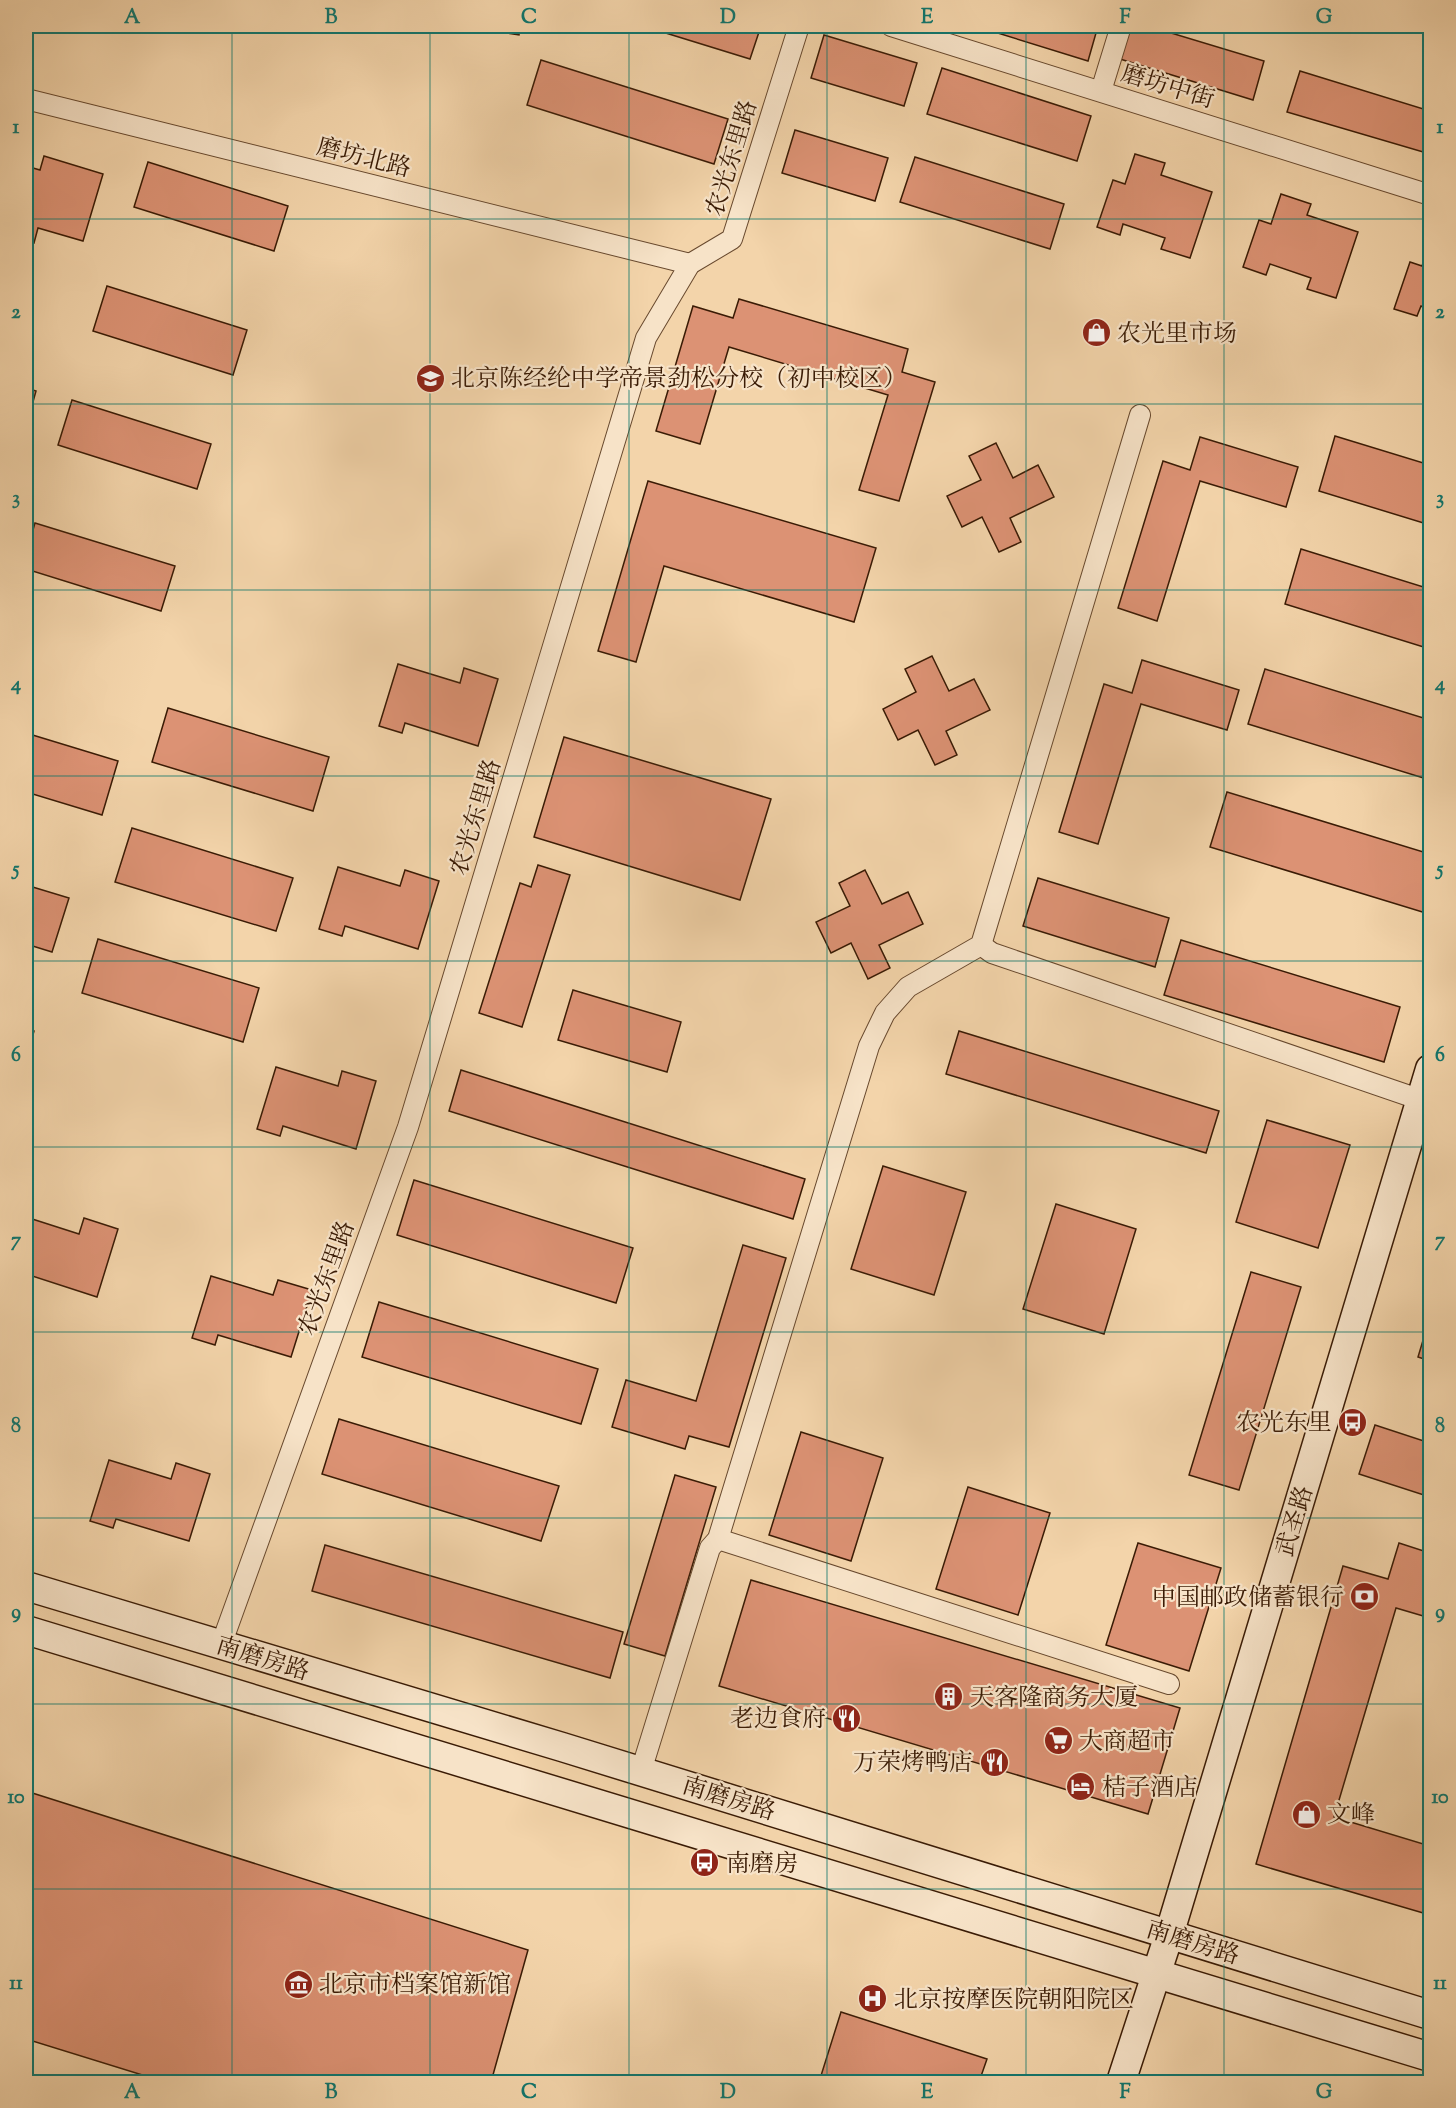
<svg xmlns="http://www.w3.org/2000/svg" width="1456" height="2108" viewBox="0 0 1456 2108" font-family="'Sorts Mill Goudy','Noto Serif SC',serif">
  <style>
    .building { fill: #dc9274; stroke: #3a1b05; stroke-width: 1.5 }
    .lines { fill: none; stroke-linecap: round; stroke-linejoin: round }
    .street-casing { stroke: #68492e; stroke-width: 22 }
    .secondary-casing { stroke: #3a1b05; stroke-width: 31 }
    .street { stroke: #f7e3c8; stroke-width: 20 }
    .secondary { stroke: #f7e3c8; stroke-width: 28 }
    .grid { fill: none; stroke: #0f766e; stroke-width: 1.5; stroke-opacity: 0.55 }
    .labels { text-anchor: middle; stroke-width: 4.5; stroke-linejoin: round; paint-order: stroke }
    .street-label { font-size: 24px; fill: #3a1b05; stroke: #f7e3c8 }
    .poi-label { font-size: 24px; fill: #3a1b05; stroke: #f7e3c8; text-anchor: start }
    .neatline { fill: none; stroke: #0f766e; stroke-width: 2 }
    .grid-label { font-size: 20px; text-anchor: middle; font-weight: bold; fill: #0f766e }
  </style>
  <rect width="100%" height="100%" fill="#f3d4aa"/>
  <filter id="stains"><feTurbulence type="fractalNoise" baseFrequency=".00333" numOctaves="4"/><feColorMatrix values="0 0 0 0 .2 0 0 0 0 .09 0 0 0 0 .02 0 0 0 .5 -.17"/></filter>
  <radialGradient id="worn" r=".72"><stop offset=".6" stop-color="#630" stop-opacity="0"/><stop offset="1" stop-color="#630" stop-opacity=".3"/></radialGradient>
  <g class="building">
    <path d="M464,26h56l-1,9z"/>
    <path d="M643,26h118l-11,33z"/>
    <path d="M975,26h123l-10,35z"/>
    <path d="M1131,26h17l116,35 -11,39 -133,-41z"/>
    <path d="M824,35l93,28 -13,43 -93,-28z"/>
    <path d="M541,60l187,59 -14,45 -187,-59z"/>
    <path d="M942,68l149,48 -14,45 -150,-47z"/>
    <path d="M1300,71l130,40v43l-143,-42z"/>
    <path d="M795,130l93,28 -13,43 -93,-28z"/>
    <path d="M1135,154l30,9 -4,12 51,17 -22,66 -29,-9 4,-11 -42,-14 -3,11 -23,-8 16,-47 12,4z"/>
    <path d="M44,156l59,18 -20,67 -45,-13 -4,15 -8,-3v-74l14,4z"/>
    <path d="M915,157l149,47 -14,45 -150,-47z"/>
    <path d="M148,162l140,44 -14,45 -140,-44z"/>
    <path d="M1281,194l30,10 -4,11 51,17 -22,66 -29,-9 4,-11 -41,-14 -4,11 -23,-8 16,-47 12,4z"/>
    <path d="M1430,241v69l-9,-4 -4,10 -23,-7 16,-47 12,4z"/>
    <path d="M107,286l140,44 -14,45 -140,-44z"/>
    <path d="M739,299l169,50 -6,23 33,10 -36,119 -40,-11 29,-95 -159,-48 -29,97 -44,-13 37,-125 40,12z"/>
    <path d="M26,388l10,3 -10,36z"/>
    <path d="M72,400l139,44 -14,45 -139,-44z"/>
    <path d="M1335,436l95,29v60l-111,-34z"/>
    <path d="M1200,437l98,30 -12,40 -86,-26 -43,140 -39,-13 45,-147 27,9z"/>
    <path d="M996,443l17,35 25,-13 16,32 -44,21 11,24 -22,10 -17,-35 -20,10 -15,-31 34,-16 -12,-24z"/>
    <path d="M648,481l228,67 -22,74 -190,-56 -28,96 -38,-11z"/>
    <path d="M35,523l140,43 -14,45 -135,-42v-15z"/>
    <path d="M1301,549l129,40v60l-145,-45z"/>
    <path d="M932,656l17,35 25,-12 16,31 -44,21 11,24 -22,10 -17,-35 -20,10 -15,-31 33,-17 -11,-23z"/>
    <path d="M1142,660l97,30 -12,40 -86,-26 -43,140 -39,-12 45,-148 28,9z"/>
    <path d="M398,664l62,19 4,-15 34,11 -20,67 -73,-23 -3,10 -23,-7z"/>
    <path d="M1265,669l165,51v60l-182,-56z"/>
    <path d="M168,708l161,49 -16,54 -161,-49z"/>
    <path d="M26,733l92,28 -16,54 -76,-23z"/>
    <path d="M564,737l207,62 -31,101 -206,-63z"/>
    <path d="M1227,792l203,62 -1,60 -219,-67z"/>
    <path d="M132,828l161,50 -17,53 -161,-49z"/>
    <path d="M538,865l32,10 -48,152 -43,-14 41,-130 11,4z"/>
    <path d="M338,867l62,19 5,-16 34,11 -21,68 -73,-23 -3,10 -23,-7z"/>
    <path d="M865,870l17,34 26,-12 15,32 -44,21 11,23 -22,11 -17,-36 -20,10 -15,-31 34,-16 -11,-23z"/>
    <path d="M1038,878l131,40 -14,49 -132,-41z"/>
    <path d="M26,885l43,13 -17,54 -26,-8z"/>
    <path d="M98,939l161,49 -16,54 -161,-49z"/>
    <path d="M1181,940l219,67 -16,55 -220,-67z"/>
    <path d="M573,990l108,32 -14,50 -109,-32z"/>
    <path d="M26,1029l8,2 -8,29z"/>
    <path d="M959,1031l260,80 -13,42 -260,-79z"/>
    <path d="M276,1067l62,19 4,-15 34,10 -20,68 -73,-23 -3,10 -23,-7z"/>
    <path d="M461,1070l344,109 -12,40 -344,-108z"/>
    <path d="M1267,1120l83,25 -32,103 -82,-26z"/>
    <path d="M883,1166l83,26 -32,103 -83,-26z"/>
    <path d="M414,1180l219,68 -17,55 -219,-68z"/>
    <path d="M1056,1204l80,25 -32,105 -81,-25z"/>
    <path d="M26,1217l53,17 5,-16 34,11 -21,68 -71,-23z"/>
    <path d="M743,1245l43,13 -57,189 -40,-11 -4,13 -73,-22 14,-47 70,21z"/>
    <path d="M1251,1272l50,15 -62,203 -50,-15z"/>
    <path d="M211,1276l62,19 5,-15 34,10 -21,67 -73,-22 -3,10 -23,-7z"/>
    <path d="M379,1302l219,67 -17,55 -219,-67z"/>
    <path d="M1430,1317v44l-12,-4z"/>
    <path d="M339,1419l220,67 -18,55 -219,-67z"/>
    <path d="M1375,1425l55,18v54l-71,-23z"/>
    <path d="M801,1432l82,26 -32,103 -82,-26z"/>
    <path d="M109,1460l62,19 5,-16 34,11 -21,67 -73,-22 -3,9 -23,-7z"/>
    <path d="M675,1475l41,12 -51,169 -41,-12z"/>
    <path d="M968,1487l82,26 -32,102 -82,-26z"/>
    <path d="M1138,1543l83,25 -32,103 -83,-26z"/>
    <path d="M1399,1543l31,10v65l-34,-10 -62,209 96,29v69l-174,-51 87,-298 45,13z"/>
    <path d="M325,1545l298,87 -13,46 -298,-87z"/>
    <path d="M751,1580l429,128 -32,106 -429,-128z"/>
    <path d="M26,1791l502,159 -37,132h-326l-139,-43z"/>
    <path d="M841,2012l146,47 -8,23h-160z"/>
  </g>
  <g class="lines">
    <defs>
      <g id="street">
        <path d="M891,26l539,169"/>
        <path d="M1101,91l20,-65"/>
        <path d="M26,99l664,165"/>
        <path d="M981,945l11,8 438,150"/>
        <path d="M718,1539l451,145"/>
        <path d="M221,1645l187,-518 238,-789 44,-74 42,-25 67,-213"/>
        <path d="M641,1771l69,-223 8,-9 151,-493 16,-33 23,-26 73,-42 159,-530"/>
      </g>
      <g id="secondary">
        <path d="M26,1586l536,161 868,268"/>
        <path d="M26,1630l1404,427"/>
        <path d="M1121,2082l48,-147 261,-866"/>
      </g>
    </defs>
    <use href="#street" class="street-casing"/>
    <use href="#secondary" class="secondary-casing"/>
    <use href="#street" class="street"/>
    <use href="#secondary" class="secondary"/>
  </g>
  <path class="grid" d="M232,26v2056M430,26v2056M629,26v2056M827,26v2056M1026,26v2056M1224,26v2056M26,219h1404M26,404h1404M26,590h1404M26,776h1404M26,961h1404M26,1147h1404M26,1332h1404M26,1518h1404M26,1704h1404M26,1889h1404"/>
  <defs>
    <symbol id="shop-disc" viewBox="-11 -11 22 22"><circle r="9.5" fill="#8f2418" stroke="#f7e3c8"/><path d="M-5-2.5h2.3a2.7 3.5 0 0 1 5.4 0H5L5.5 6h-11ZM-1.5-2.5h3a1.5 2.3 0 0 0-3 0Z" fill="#fff"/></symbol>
    <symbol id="school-disc" viewBox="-11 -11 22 22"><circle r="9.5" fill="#8f2418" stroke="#f7e3c8"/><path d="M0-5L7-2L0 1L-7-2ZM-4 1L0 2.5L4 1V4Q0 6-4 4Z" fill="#fff"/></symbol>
    <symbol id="bus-disc" viewBox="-11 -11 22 22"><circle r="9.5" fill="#8f2418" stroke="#f7e3c8"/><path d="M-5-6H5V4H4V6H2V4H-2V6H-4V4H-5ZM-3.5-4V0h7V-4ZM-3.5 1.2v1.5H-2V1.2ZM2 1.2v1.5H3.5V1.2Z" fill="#fff"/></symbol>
    <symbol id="bank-disc" viewBox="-11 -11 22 22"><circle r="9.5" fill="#8f2418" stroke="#f7e3c8"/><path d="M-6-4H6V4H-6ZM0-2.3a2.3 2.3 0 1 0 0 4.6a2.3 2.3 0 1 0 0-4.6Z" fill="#fff"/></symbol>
    <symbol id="building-disc" viewBox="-11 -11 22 22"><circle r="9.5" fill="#8f2418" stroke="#f7e3c8"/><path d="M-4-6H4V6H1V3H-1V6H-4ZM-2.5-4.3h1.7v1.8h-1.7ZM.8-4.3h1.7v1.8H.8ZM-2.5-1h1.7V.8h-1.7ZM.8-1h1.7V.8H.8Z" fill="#fff"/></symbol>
    <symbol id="restaurant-disc" viewBox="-11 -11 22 22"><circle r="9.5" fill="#8f2418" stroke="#f7e3c8"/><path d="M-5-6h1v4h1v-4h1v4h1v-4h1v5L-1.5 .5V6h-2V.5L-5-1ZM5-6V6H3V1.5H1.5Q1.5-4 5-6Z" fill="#fff"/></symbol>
    <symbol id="supermarket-disc" viewBox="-11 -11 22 22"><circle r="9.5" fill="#8f2418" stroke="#f7e3c8"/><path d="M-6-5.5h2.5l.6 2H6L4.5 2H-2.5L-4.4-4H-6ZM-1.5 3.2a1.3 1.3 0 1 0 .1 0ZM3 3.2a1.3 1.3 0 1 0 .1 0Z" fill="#fff"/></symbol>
    <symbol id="hotel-disc" viewBox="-11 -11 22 22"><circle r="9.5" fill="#8f2418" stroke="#f7e3c8"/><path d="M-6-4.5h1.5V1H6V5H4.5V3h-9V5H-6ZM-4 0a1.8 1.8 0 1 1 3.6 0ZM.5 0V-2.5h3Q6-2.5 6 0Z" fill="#fff"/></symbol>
    <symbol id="museum-disc" viewBox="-11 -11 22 22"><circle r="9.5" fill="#8f2418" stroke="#f7e3c8"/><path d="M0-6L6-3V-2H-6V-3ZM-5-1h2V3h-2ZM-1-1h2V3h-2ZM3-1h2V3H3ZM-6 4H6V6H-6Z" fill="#fff"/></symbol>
    <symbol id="hospital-disc" viewBox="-11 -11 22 22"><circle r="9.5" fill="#8f2418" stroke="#f7e3c8"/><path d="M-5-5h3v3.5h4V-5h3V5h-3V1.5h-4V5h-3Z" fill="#fff"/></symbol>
  </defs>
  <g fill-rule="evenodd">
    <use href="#shop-disc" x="1080" y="316" width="33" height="33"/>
    <use href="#school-disc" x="414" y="362" width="33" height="33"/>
    <use href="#bus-disc" x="1336" y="1406" width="33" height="33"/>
    <use href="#bank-disc" x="1348" y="1580" width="33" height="33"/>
    <use href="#building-disc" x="932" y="1680" width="33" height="33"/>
    <use href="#restaurant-disc" x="830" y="1702" width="33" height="33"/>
    <use href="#supermarket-disc" x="1042" y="1724" width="33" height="33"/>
    <use href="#restaurant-disc" x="978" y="1746" width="33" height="33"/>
    <use href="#hotel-disc" x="1064" y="1770" width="33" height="33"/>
    <use href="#shop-disc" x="1290" y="1798" width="33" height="33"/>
    <use href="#bus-disc" x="688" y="1846" width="33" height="33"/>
    <use href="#museum-disc" x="282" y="1968" width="33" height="33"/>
    <use href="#hospital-disc" x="856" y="1982" width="33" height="33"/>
  </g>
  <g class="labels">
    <g class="street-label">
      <text transform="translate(1168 86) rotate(17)" y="8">磨坊中街</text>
      <text transform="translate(364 157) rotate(14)" y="8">磨坊北路</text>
      <text transform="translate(731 158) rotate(-73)" y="8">农光东里路</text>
      <text transform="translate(475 817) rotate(-73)" y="8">农光东里路</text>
      <text transform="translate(326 1278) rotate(-70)" y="8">农光东里路</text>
      <text transform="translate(1294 1521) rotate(-73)" y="8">武圣路</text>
      <text transform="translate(263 1658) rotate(17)" y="8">南磨房路</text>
      <text transform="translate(729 1798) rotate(17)" y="8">南磨房路</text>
      <text transform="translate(1193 1942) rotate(17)" y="8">南磨房路</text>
    </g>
    <g class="poi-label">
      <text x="1117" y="341">农光里市场</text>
      <text x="451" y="386">北京陈经纶中学帝景劲松分校（初中校区）</text>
      <text x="1332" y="1430" text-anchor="end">农光东里</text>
      <text x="1344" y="1605" text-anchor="end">中国邮政储蓄银行</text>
      <text x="970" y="1705">天客隆商务大厦</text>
      <text x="826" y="1726" text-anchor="end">老边食府</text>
      <text x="1079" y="1749">大商超市</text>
      <text x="973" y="1770" text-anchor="end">万荣烤鸭店</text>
      <text x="1102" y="1795">桔子酒店</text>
      <text x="1327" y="1822">文峰</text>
      <text x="726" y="1871">南磨房</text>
      <text x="319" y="1992">北京市档案馆新馆</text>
      <text x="894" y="2007">北京按摩医院朝阳院区</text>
    </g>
  </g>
  <rect width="1456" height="2108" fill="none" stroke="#f3d4aa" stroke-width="66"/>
  <rect x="33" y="33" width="1390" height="2042" class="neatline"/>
  <g class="grid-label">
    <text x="132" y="23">A</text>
    <text x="331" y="23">B</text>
    <text x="529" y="23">C</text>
    <text x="728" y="23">D</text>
    <text x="927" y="23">E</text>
    <text x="1125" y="23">F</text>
    <text x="1324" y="23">G</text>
    <text x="16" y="133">1</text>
    <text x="1440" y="133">1</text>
    <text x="16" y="318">2</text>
    <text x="1440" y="318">2</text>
    <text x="16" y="504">3</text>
    <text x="1440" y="504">3</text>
    <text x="16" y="690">4</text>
    <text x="1440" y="690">4</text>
    <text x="16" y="875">5</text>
    <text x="1440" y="875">5</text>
    <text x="16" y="1061">6</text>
    <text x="1440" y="1061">6</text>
    <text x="16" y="1246">7</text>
    <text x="1440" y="1246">7</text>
    <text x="16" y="1432">8</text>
    <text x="1440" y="1432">8</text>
    <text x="16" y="1618">9</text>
    <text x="1440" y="1618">9</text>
    <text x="16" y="1803">10</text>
    <text x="1440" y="1803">10</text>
    <text x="16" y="1989">11</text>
    <text x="1440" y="1989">11</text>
    <text x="132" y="2098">A</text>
    <text x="331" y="2098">B</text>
    <text x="529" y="2098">C</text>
    <text x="728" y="2098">D</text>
    <text x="927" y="2098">E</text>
    <text x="1125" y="2098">F</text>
    <text x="1324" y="2098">G</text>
  </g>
  <rect width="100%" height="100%" filter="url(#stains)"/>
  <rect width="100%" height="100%" fill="url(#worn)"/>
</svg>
